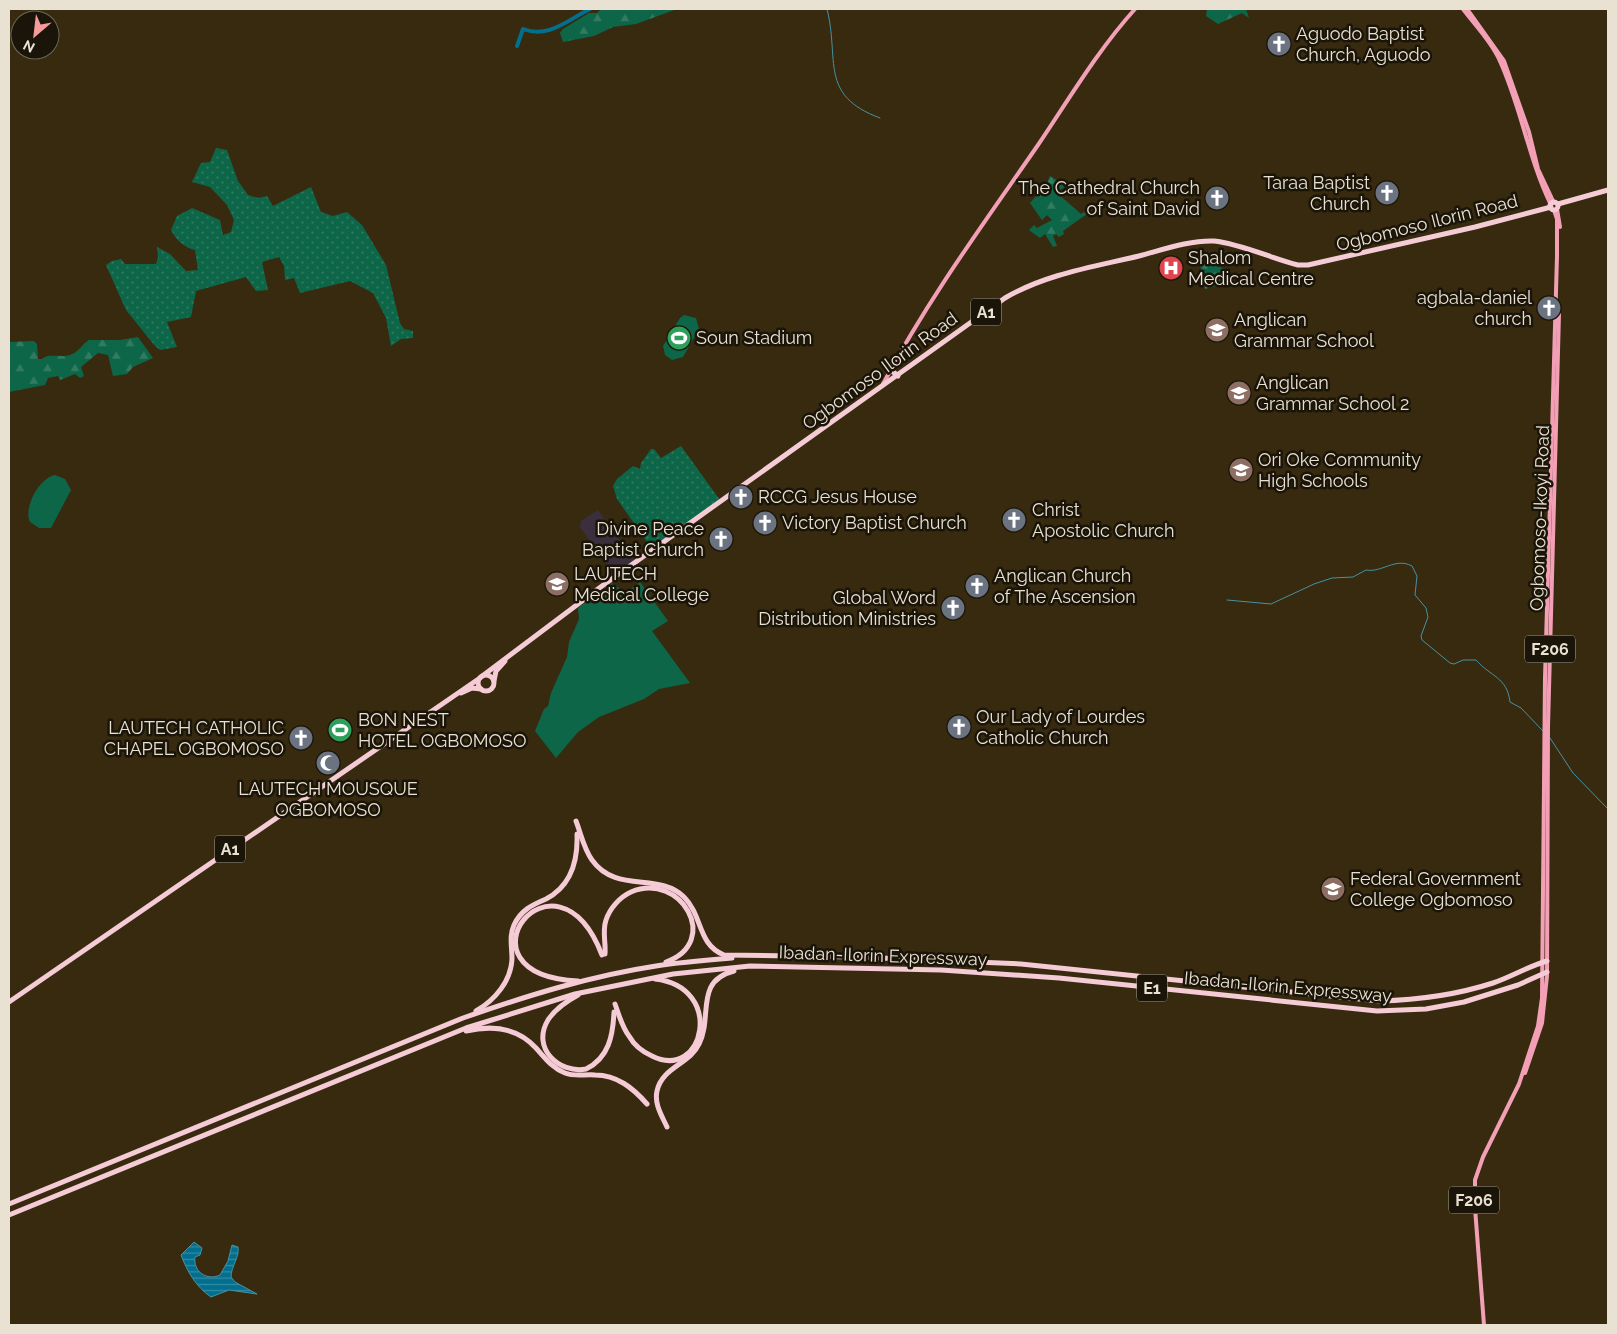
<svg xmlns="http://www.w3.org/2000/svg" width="1617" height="1334" viewBox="0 0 1617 1334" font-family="Raleway,sans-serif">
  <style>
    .commercial { fill: #3c2f3d }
    .grass { fill: url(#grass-dots) }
    .forest { fill: url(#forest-firs) }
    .cemetery { fill: url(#cemetery-stones) }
    .park { fill: #0e6648 }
    .water { fill: url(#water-rules); stroke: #4791a3 }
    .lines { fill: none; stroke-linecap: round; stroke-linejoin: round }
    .stream { stroke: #4791a3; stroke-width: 1 }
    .river { stroke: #026f8f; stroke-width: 4 }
    .major { stroke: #f3a0b7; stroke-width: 4 }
    .highway { stroke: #f5cbd6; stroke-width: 5 }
    .labels { text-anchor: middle; stroke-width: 5; stroke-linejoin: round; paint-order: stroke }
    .shield { fill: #1a1409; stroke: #aba495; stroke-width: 1 }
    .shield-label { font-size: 16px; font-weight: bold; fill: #e9e1d1 }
    .poi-label { font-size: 18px; fill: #e9e1d1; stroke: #1a1409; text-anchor: start }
    .street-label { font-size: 18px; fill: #e9e1d1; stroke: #1a1409 }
  </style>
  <defs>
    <pattern id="grass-dots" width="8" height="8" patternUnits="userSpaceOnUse" patternTransform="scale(1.25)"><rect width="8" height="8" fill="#0e6648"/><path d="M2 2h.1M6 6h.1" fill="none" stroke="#317c61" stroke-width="1.8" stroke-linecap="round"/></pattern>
    <pattern id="forest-firs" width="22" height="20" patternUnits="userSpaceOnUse" patternTransform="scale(1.25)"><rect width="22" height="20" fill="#0e6648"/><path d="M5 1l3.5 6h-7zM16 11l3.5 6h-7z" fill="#317c61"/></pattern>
    <pattern id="cemetery-stones" width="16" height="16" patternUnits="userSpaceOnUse" patternTransform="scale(1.25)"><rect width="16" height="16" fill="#0e6648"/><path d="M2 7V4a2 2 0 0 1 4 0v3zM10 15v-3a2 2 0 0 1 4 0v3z" fill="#317c61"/></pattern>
    <pattern id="water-rules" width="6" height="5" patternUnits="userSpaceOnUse" patternTransform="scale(1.25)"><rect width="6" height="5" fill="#026f8f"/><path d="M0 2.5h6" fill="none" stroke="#338aa3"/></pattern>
  </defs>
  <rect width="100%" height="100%" fill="#372a0f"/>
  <path class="commercial" d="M598,510l37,51 -20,15 -35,-49 1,-6z"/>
  <g class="grass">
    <path d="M216,148l11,2 11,31 10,14 10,3 9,-2 6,10 38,-19 10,25 12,4 14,-4 15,13 24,40 14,58 4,6 9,2v7l-12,1 -10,7 -5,-28 -13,-25 -23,-12 -50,12 -6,-15 -9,2 -1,-14 -5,-9 -17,5 6,28 -12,1 -10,-14 -50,14 -5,26 -24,5 10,25 -17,3 -5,-4 -29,-36 -20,-45 6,-4 9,-2 4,5h31l2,-7 -1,-10 13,7 16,17 12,-1 -3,-20c-10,-2 -20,-11 -24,-20l6,-14 15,-8 28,12 3,15 8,-3 3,-12 -7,-15 -17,-18 -18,-5 9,-19 9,-1z"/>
    <path d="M681,446l39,54 -68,49 -35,-50 -4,-13 4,-7 16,-13 7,3 1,-6 10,-14h3l7,9z"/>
  </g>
  <g class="forest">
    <path d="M601,9h76l-41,15 -23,3 -19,9 -31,6 -3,-9 3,-4 26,-16h8z"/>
    <path d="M1207,9h39l3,9 -7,-5 -24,11 -12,-8z"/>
    <path d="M1050,176l17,10 -11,6 25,22 3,-2 3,2 -24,17 1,3 -5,3 -3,-3 -3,2 4,10 -4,1 -8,-13 -5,4 -11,-8 5,-5 3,3 15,-8 -5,-5 -5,5 -12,-17 16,-18z"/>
    <path d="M138,337l15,21 -20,9 -6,7 -14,2 -5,-21 -10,-2 -17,14 3,9 -4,2 -5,-4 -15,6 -2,-4 -10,2 -3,7 -36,7v-50l25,-1 3,3 1,15h4c7,-6 19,-1 28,-4 9,-3 12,-11 19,-15h31z"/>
  </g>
  <path class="cemetery" d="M1211,264l20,7 -8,13 -18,5 -5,-24z"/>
  <g class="park">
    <path d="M684,315l12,3 3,11 -16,28 -11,3 -7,-5 -2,-9 17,-28z"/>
    <path d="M55,475l10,4 6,11 -20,38h-12l-9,-6c-7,-14 9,-44 25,-47z"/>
    <path d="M640,582l28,39 -16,10 38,52 -31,6 -15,10 -45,18 -21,15 -22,26 -21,-27 9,-22 4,-3 3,-13 16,-36 2,-15 10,-23 -1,-11 34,-25 14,10z"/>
  </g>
  <path class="water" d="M194,1242l8,6 -2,7 -5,2c-2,15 12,24 25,18l8,-14 4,-16 6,2c2,9 -7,20 -7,30l4,5 22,12 -28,-4 -18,7c-15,-10 -24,-26 -30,-42z"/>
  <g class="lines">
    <g class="stream">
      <path d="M827,9c13,51 -9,86 53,109"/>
      <path d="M1227,600l44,4 43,-20 18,-6 21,-1 13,-7c16,3 29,-13 46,-4l5,10 -2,19 11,13 2,9 -7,19 1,4 28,23 4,1 9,-4h13c15,17 31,17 34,42l11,6 22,23"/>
      <path d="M1550,738l23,35 35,36"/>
    </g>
    <path class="river" d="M517,46l6,-17c26,10 46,-10 67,-20"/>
    <g class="major">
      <path d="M1463,9c12,16 28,32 36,50 22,47 29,99 52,146"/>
      <path d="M1467,9l37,52 25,71 9,37 16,34"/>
      <path d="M1557,209l3,18"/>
      <path d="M883,384c45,-85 101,-161 155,-239 31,-46 60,-95 97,-136"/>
      <path d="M1525,1073l17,-50 5,-47 1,-249 11,-413"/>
      <path d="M1484,1325l-9,-117v-28l8,-23 36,-73 19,-58 4,-28 3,-320 12,-422v-37l-3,-9"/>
    </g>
    <g class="highway">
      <circle cx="1554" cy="206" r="4"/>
      <path d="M1558,204l50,-14"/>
      <path d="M891,370l7,6"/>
      <circle cx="486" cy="683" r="8"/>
      <path d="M481,677l121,-91 403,-288c41,-24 88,-31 134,-42 23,-6 51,-16 75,-15 28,3 56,17 84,24h10l167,-38 76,-20"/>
      <path d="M494,681l2,-10 9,-10"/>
      <path d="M461,693l11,-5 9,1"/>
      <path d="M576,821c5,13 8,28 16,39 24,34 67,12 92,37 19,19 13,47 40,58l132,2 165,7 358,37c39,-1 77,-6 114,-18 18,-6 36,-17 54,-22"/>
      <path d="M605,954c1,-12 -3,-22 1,-34 4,-12 14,-23 25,-28 50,-21 91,50 35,70"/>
      <path d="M578,981c-131,-6 -23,-147 24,-26"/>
      <path d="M578,995c-11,6 -23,14 -30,25 -17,28 11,54 38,49 23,-11 27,-34 28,-57"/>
      <path d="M9,1002l471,-324"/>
      <path d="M615,1004c4,11 7,23 14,32 5,9 14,16 23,20 52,26 74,-69 3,-77"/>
      <path d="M476,1011c19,-11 35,-30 36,-52 0,-12 -3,-23 2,-34 7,-15 18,-20 32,-26 25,-13 32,-39 31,-65"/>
      <path d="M466,1031c26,-6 51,-4 70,17 9,10 16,20 29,25 10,4 20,1 30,2 22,0 38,13 52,29"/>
      <path d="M667,1127c-5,-11 -13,-23 -10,-36 5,-24 33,-27 42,-47 14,-27 -5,-63 35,-73"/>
      <path d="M9,1204l454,-186c63,-22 127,-42 193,-52 25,-4 51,-6 76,-8"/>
      <path d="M9,1215l457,-187 109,-34 98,-20 77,-8 191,4 118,8 318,33 49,-2 38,-7 54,-17 29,-13"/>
    </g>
  </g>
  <defs>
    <symbol id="church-disc" viewBox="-11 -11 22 22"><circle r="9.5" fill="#6b7280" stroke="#1a1409"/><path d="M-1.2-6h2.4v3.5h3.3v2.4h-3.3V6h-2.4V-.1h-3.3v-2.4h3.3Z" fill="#fff"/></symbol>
    <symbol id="hospital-disc" viewBox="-11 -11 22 22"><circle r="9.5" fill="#e0444e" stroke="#1a1409"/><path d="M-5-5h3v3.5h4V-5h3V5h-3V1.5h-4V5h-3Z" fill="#fff"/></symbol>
    <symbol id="university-disc" viewBox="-11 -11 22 22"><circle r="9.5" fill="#8d6e63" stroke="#1a1409"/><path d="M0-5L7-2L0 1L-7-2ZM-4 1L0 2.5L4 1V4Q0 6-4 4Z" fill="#fff"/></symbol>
    <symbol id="stadium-disc" viewBox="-11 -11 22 22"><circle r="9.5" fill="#2e9e5b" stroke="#1a1409"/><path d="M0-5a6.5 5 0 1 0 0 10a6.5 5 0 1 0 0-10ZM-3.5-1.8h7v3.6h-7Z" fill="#fff"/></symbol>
    <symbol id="mosque-disc" viewBox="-11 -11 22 22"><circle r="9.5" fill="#6b7280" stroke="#1a1409"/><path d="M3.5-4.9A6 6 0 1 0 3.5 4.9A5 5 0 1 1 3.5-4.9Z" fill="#fff"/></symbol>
  </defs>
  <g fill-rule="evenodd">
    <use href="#church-disc" x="1265" y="30" width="28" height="28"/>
    <use href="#church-disc" x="1373" y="179" width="28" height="28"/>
    <use href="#church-disc" x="1203" y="184" width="28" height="28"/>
    <use href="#hospital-disc" x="1157" y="254" width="28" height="28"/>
    <use href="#church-disc" x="1535" y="294" width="28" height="28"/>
    <use href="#university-disc" x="1203" y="316" width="28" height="28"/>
    <use href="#stadium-disc" x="665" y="324" width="28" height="28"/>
    <use href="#university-disc" x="1225" y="379" width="28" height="28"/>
    <use href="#university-disc" x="1227" y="456" width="28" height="28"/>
    <use href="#church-disc" x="727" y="483" width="28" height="28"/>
    <use href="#church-disc" x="1000" y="506" width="28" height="28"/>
    <use href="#church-disc" x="751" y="509" width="28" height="28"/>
    <use href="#church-disc" x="707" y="525" width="28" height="28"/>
    <use href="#university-disc" x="543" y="570" width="28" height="28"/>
    <use href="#church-disc" x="963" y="572" width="28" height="28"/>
    <use href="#church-disc" x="939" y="594" width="28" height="28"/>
    <use href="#church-disc" x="945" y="713" width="28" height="28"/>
    <use href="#stadium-disc" x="326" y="716" width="28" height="28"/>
    <use href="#church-disc" x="287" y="724" width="28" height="28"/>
    <use href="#mosque-disc" x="314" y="749" width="28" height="28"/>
    <use href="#university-disc" x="1319" y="875" width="28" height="28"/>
  </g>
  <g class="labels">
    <g class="shield">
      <rect x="971" y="298.5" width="30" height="27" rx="4"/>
      <rect x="1525" y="635.5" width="50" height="27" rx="4"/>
      <rect x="215" y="835.5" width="30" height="27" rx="4"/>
      <rect x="1137" y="974.5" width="30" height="27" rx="4"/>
      <rect x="1449" y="1186.5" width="50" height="27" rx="4"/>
    </g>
    <g class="shield-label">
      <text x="986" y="318">A1</text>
      <text x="1550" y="655">F206</text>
      <text x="230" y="855">A1</text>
      <text x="1152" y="994">E1</text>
      <text x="1474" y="1206">F206</text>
    </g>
    <g class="poi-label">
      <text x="1296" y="40">Aguodo Baptist<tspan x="1296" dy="21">Church, Aguodo</tspan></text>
      <text x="1370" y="189" text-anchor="end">Taraa Baptist<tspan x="1370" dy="21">Church</tspan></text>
      <text x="1200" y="194" text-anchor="end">The Cathedral Church<tspan x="1200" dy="21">of Saint David</tspan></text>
      <text x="1188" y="264">Shalom<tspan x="1188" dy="21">Medical Centre</tspan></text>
      <text x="1532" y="304" text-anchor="end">agbala-daniel<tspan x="1532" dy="21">church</tspan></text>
      <text x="1234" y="326">Anglican<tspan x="1234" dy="21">Grammar School</tspan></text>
      <text x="696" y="344">Soun Stadium</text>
      <text x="1256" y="389">Anglican<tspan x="1256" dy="21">Grammar School 2</tspan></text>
      <text x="1258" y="466">Ori Oke Community<tspan x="1258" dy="21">High Schools</tspan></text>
      <text x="758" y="503">RCCG Jesus House</text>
      <text x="1032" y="516">Christ<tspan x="1032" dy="21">Apostolic Church</tspan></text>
      <text x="782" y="529">Victory Baptist Church</text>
      <text x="704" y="535" text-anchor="end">Divine Peace<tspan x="704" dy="21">Baptist Church</tspan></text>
      <text x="574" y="580">LAUTECH<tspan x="574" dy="21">Medical College</tspan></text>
      <text x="994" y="582">Anglican Church<tspan x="994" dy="21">of The Ascension</tspan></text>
      <text x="936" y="604" text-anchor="end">Global Word<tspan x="936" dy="21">Distribution Ministries</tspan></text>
      <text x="976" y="723">Our Lady of Lourdes<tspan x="976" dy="21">Catholic Church</tspan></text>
      <text x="358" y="726">BON NEST<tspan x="358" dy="21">HOTEL OGBOMOSO</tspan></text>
      <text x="284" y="734" text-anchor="end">LAUTECH CATHOLIC<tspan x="284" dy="21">CHAPEL OGBOMOSO</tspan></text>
      <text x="328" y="795" text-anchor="middle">LAUTECH MOUSQUE<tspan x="328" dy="21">OGBOMOSO</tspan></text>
      <text x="1350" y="885">Federal Government<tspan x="1350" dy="21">College Ogbomoso</tspan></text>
    </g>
    <g class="street-label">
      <text transform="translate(1427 223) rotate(-14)" y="6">Ogbomoso Ilorin Road</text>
      <text transform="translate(880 371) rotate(-36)" y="6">Ogbomoso Ilorin Road</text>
      <text transform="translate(1540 518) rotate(-88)" y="6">Ogbomoso-Ikoyi Road</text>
      <text transform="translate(883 956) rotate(2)" y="6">Ibadan-Ilorin Expressway</text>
      <text transform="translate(1288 987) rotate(5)" y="6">Ibadan-Ilorin Expressway</text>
    </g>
  </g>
  <rect width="1617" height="1334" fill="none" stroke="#e9e1d1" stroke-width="20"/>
  <g transform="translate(35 35) rotate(208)"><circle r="24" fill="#1a1409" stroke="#6d6659"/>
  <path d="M0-4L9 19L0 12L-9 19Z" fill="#f59b9b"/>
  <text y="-8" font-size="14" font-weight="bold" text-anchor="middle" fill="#e9e1d1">N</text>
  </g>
</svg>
